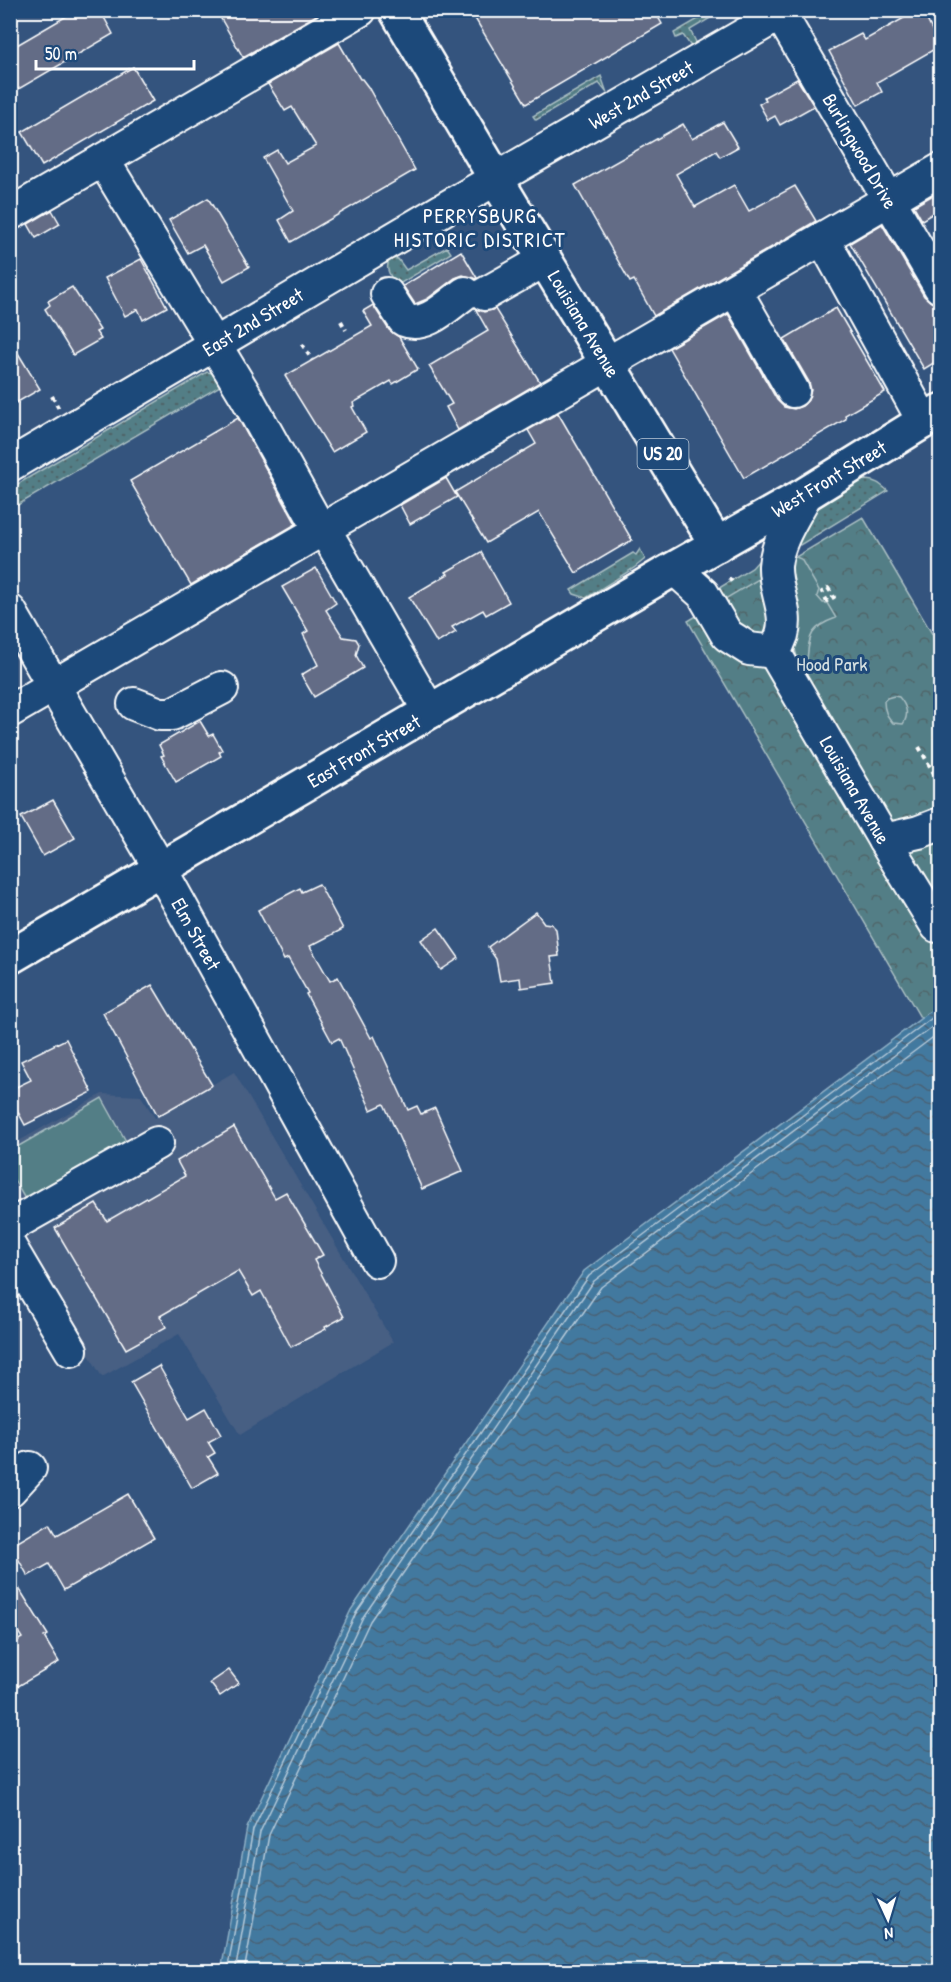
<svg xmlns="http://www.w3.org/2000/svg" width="951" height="1982" viewBox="0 0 951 1982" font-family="'Patrick Hand',sans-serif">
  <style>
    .built { fill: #465e83 }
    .grass { fill: url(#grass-dots); stroke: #a9bec2; stroke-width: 1.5 }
    .park { fill: url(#park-crowns); stroke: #a9bec2; stroke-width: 1.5 }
    .garden { fill: #537e86; stroke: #a9bec2; stroke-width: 1.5 }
    .water { fill: url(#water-waves); stroke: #8eafc5; stroke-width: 1.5 }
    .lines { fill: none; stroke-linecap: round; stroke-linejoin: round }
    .shore { stroke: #b4c9d9; stroke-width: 1.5 }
    .building { fill: #646c86; stroke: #fff; stroke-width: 1.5 }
    .minor-casing { stroke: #fff; stroke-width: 36 }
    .major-casing { stroke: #fff; stroke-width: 38 }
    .path { stroke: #fff; stroke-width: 4; stroke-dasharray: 4.5 4.5; stroke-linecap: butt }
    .minor { stroke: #1f4a7a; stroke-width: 32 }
    .major { stroke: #1f4a7a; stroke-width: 33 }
    .labels { text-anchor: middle; stroke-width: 6; stroke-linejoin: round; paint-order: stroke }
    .shield { fill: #1f4a7a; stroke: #bcc9d7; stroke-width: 1.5 }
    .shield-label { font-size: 18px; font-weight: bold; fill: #fff }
    .street-label { font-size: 20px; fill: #fff; stroke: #1f4a7a }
    .park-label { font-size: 20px; fill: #d4dfe1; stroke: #1f4a7a }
    .neighbourhood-label { font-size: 21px; letter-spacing: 1.5px; fill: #fff; stroke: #1f4a7a }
  </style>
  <defs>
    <pattern id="grass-dots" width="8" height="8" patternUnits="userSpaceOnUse" patternTransform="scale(1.5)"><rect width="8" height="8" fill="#537e86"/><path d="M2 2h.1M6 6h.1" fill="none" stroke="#506569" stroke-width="1.8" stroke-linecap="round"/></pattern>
    <pattern id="park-crowns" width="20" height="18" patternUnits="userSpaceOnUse" patternTransform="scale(1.5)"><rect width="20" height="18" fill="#537e86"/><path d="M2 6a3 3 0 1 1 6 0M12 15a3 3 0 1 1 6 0" fill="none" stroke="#506569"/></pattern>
    <pattern id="water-waves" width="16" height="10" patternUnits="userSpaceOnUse" patternTransform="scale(1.5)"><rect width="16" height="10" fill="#43799f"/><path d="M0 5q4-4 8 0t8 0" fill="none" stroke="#486276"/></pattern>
  </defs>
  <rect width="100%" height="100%" fill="#34547e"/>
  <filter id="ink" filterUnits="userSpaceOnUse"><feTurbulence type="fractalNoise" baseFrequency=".0167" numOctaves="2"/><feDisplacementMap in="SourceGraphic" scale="12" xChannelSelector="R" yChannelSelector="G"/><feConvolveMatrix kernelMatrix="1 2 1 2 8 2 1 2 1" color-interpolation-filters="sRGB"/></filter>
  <g filter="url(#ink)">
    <path class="built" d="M234,1072l159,270 -153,93 -61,-101 -77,43 -91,-156 -1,-75 92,-52 39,2 14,22z"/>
    <g class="grass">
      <path d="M712,11h10l-32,19 7,14 -5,4 -9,-13 -7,3 -2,-5z"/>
      <path d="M601,76l6,17 -8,-10 -63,37 -3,-4z"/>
      <path d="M447,247l4,6 -55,33c-5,-10 -13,-18 -5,-28l7,1 8,11z"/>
      <path d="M207,372l6,1 7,13 -209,123v-21z"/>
      <path d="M866,480c10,0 15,5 22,11l-88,54 -13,-4 21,-26 48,-34z"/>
      <path d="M640,549l5,10 -11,9 -48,30 -12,-4 -3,-4 62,-37 3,2z"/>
      <path d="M770,555l4,69 -63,-31 41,-25 7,-8z"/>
    </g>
    <path class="park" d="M863,517l77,130v357l-19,15 -233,-398z"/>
    <g class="garden">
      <path d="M788,554l13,5 18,31 -2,6 6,7h4l9,15c-31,11 -26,22 -30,51l-9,-12 -2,-8 4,-38 -8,-22z"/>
      <path d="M894,696l5,1c7,8 11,17 4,27l-10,-1c-6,-7 -9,-12 -9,-22l3,-3z"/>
      <path d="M102,1098l25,45 -102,56 -14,-24 -1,-24z"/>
    </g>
    <path class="water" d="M940,1004v967h-719l26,-143 104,-218 233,-339z"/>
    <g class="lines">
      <g class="shore">
        <path d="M227,1972l26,-142 103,-217 233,-337 351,-264"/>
        <path d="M235,1972l25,-140 103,-215 231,-336 346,-260"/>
        <path d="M244,1972l25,-137 101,-214 231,-334 339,-255"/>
      </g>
    </g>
    <g class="building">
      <path d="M77,10h23l13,24 -103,60v-45z"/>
      <path d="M216,10h105l1,2 -79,45z"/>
      <path d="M470,10h184l8,14 -136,80z"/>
      <path d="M918,10h4l18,36 -63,36 5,10 -24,13 -29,-54 32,-17 4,6z"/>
      <path d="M339,43l21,36h2l6,8 47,83 -124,72 -12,-22 14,-9 -30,-53 14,-8 8,13 31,-17 -24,-39 -7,4 -17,-27z"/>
      <path d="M133,67l20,34 -111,65 -20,-34z"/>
      <path d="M797,79l17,27 -34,19 -5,-9 -7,4 -9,-16 7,-4 -2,-3z"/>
      <path d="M723,122l15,25 -18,10 -4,-6 -40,23 19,33 39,-22 15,26 46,-25 21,35 -162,95 -20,-36 -4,2 -55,-97 108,-61 9,15z"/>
      <path d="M940,191v18l-18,11 -8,-14z"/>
      <path d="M208,198l41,69 -25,14 -21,-36 -15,8 -19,-33z"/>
      <path d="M52,210l8,14 -24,14 -8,-14z"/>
      <path d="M882,224l42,72 7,6 8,3 1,3v51l-16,10 -74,-126z"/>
      <path d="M461,251l16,27 -2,1 -12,-4 -8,3 -28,21 -12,5 -12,-18z"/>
      <path d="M141,259l26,48 -24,13 -5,-11 -13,7 -20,-38z"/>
      <path d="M72,287l28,43 -4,2 5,7 -28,16 -28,-46 5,-4 -2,-4z"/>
      <path d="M373,305l16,25 10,7 19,32 -25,15 -2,-3 -38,22 1,3 -2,1 14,25 -34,20 -47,-76 87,-50 -9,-15z"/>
      <path d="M475,308l9,4 11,-3 45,73 -82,48 -12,-23 6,-3 -23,-38 59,-35z"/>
      <path d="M836,308l49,84 -40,23 1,4 -102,59 -75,-130 59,-34 49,86 7,7 10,2 8,-3 6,-6 3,-10 -2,-8 -25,-43z"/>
      <path d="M10,340l30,49 -24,14 -6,-10z"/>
      <path d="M558,413l74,127 -56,33 -37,-61 -53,31 -31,-51 81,-48 -8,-14z"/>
      <path d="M238,418l58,106 -105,61 -61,-104z"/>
      <path d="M446,478l11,19 -47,27 -10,-19z"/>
      <path d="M481,552l28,50 -23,13 -3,-5 -31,17 4,5 -19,11 -28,-46 39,-23 -2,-2z"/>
      <path d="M316,568l20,35 -10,7 17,27 13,2 3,5 -3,11 7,13 -49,29 -13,-22 17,-10 -15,-31 5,-3 -26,-44z"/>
      <path d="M200,721l9,15 4,-2 9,16 -3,2 2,4 -45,26 -15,-26 3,-1 -5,-10z"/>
      <path d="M53,800l22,38 -32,18 -22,-39z"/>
      <path d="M319,884l24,45 -33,17 20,35 8,-4 33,61 3,-2 34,74 9,-4 4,8 14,-6 28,63 -41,18 -38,-85 -13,6 -32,-72 -7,4 -26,-48 2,-1 -20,-35 -4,2 -26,-50 42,-22 2,4z"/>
      <path d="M536,912l8,11 7,1 5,5 3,27 -8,1 4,26 -34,5 -1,-10 -20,3 -4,-22 -8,-12z"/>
      <path d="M438,928l21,30 -18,12 -20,-30z"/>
      <path d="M152,985l60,100 -54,31 -55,-103z"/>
      <path d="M66,1039l26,53 -67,33 -15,-28v-7l21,-10 -10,-19z"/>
      <path d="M234,1127l41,71 11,-6 37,63 -9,5 30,57 -19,10 1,2 -35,18 -30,-56 -8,5 -15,-25 -78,45 6,11 -40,22 -71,-121 41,-24 11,17 78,-45 -8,-15z"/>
      <path d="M159,1366l30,52 17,-10 15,27 -13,7 7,11 -7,4 10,16 -26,15 -61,-106z"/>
      <path d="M128,1494l26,44 -90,52 -15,-26 -21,12 -17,-30 39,-23 7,12z"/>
      <path d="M10,1574l38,61 -4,2 15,25 -49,29v-46l12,-7 -12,-19z"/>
      <path d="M229,1670l10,13 -19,13 -10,-13z"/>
    </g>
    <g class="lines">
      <defs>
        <g id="minor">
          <path d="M778,10l162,277"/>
          <path d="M103,160l144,238 70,126 7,5 106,183"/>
          <path d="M10,214l350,-204"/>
          <path d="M823,239l101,183"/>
          <path d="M735,290l58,101"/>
          <path d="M387,294l17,26c22,9 44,-15 61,-27"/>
          <path d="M485,294l60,-34"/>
          <path d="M10,465l439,-259 338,-196"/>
          <path d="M675,569l28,25 24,41 22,14 25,3"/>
          <path d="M10,611l151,259 216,391"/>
          <path d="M774,652l110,188 53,86"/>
          <path d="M774,652c3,-5 6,-11 8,-17 7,-23 -8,-45 -7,-69 2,-25 19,-49 31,-72"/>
          <path d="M134,704l26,10h12l50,-26"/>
          <path d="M10,711l930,-541"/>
          <path d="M884,840l35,-8 21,-8"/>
          <path d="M10,1226l147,-83"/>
          <path d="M10,1247l61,103"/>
          <path d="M10,1490l20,-22"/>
        </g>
        <g id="major">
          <path d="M396,10l100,169 221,366"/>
          <path d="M10,957l653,-382 143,-81 134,-83"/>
        </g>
      </defs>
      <use href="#minor" class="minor-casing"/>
      <use href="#major" class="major-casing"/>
      <g class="path">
        <path d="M341,321l5,9"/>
        <path d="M302,344l10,16"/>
        <path d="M52,396l7,13"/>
        <path d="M729,578l3,4"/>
        <path d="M828,588l6,9 -7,4 -5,-9z"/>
        <path d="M919,747l21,37"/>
      </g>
      <use href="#minor" class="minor"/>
      <use href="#major" class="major"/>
    </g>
  </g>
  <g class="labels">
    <rect class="shield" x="637.5" y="439" width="51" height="30" rx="4.5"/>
    <g class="shield-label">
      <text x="663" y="460">US 20</text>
    </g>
    <g class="street-label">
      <text transform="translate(641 95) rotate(-30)" y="7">West 2nd Street</text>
      <text transform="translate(860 151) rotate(60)" y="7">Burlingwood Drive</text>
      <text transform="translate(253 322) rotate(-31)" y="7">East 2nd Street</text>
      <text transform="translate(584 324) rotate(59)" y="7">Louisiana Avenue</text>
      <text transform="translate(829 479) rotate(-31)" y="7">West Front Street</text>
      <text transform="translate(364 751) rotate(-30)" y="7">East Front Street</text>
      <text transform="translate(855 790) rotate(60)" y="7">Louisiana Avenue</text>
      <text transform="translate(196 934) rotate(61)" y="7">Elm Street</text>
    </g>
    <g class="park-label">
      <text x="832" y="671">Hood Park</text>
    </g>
    <g class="neighbourhood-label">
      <text x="480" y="223">PERRYSBURG<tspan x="480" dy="24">HISTORIC DISTRICT</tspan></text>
    </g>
  </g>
  <rect width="951" height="1982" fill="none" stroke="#1f4a7a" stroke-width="36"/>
  <rect x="18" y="18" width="915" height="1946" fill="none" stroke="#fff" stroke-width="2" filter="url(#ink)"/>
  <g transform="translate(888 1919) rotate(176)" stroke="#1f4a7a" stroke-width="4.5" paint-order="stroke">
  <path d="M0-4.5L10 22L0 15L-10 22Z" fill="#ffffff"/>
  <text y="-9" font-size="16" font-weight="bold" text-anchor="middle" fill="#ffffff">N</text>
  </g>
  <path d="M36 60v9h158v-9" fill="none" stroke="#ffffff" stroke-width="3"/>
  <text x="45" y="60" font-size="18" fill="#ffffff" stroke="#1f4a7a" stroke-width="4.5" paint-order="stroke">50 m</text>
</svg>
